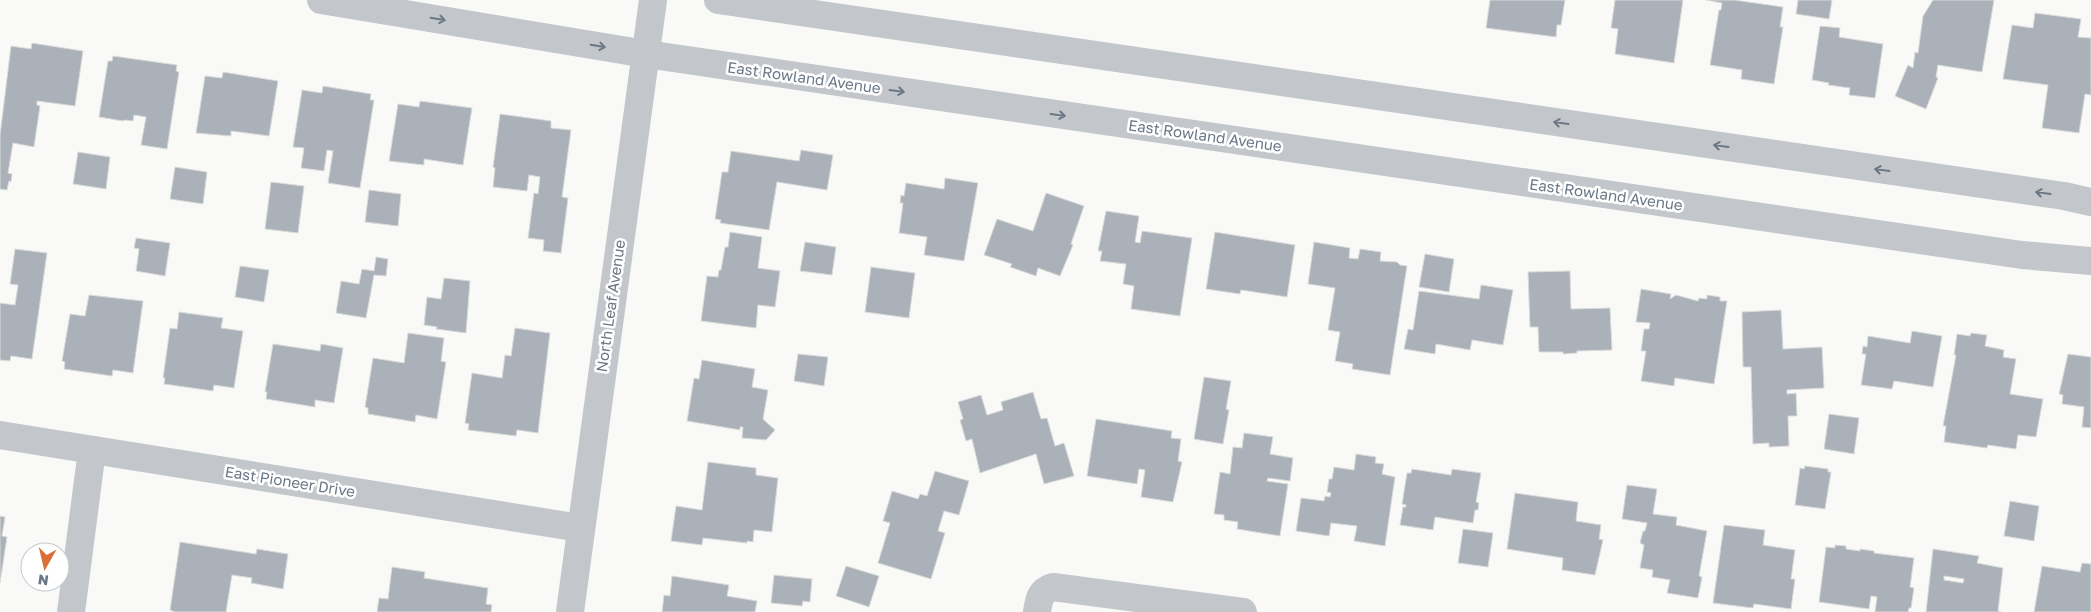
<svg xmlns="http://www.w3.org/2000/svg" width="2091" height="612" viewBox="0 0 2091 612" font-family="'Golos Text',sans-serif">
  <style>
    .building { fill: #aab1b8; stroke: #dbdbda; fill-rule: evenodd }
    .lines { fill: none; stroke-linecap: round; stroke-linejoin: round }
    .minor { stroke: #c3c6ca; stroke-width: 28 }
    .oneway { stroke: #6a7787 }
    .labels { text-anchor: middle; stroke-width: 5; stroke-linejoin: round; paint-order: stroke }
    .street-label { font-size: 15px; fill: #6a7787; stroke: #fff }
  </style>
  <rect width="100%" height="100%" fill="#f9f9f8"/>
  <g class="building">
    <path d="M1490,0h75l-4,25h-4l-1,12 -70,-9z"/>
    <path d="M1615,0h68l-9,63 -59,-9 3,-25 -7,-1z"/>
    <path d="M1706,0h28l49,7 -3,20h3l-9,57 -33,-5 1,-9 -32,-5 9,-55h2l1,-7z"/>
    <path d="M1798,0h34l-3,19 -33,-5z"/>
    <path d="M1933,0h61l-12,72 -44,-7 -2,12 2,1 -12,31 -31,-13 13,-31 5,3 2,-16 3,1 5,-37z"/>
    <path d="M2035,13l46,6 -3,18 13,1v57l-6,-1 -6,39 -37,-5 6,-43 -45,-6 9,-54 21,3z"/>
    <path d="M1820,26l20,2 -1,9 44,7 -8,54 -26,-3 1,-7 -22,-3 1,-2 -17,-3z"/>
    <path d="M32,43l51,8 -8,55 -38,-5v4l3,1 -6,41 -21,-4 -5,30 4,1 -1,8 -2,-1 -2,9 -7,-1v-54l11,-89 20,3z"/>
    <path d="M113,56l64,9 -1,6 3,1 -12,77 -26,-4 5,-28 -12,-2 -1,6 -9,-1 -1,1 -24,-4 9,-56h4z"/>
    <path d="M223,72l55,9 -9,55 -38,-5v5l-35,-3 9,-57 17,2z"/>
    <path d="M323,86l48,8 -1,6h4l-14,88 -32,-5 5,-32 -6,-1 -3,21 -23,-3 3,-20 -11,-1 9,-57 20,3z"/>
    <path d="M420,101l52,7 -9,57 -39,-6v6l-35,-4 9,-57 21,3z"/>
    <path d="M500,114l51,7v7l20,2 -9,67 6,1 -7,55 -18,-2 1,-11 -16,-2 6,-45 4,1 2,-17 -11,-2 -2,16 -34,-4 2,-19 -2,-1z"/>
    <path d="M801,150l32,5 -6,35 -50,-8 -8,48 -49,-7 1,-3 -6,-1 7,-47h6l3,-21 68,10z"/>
    <path d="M78,152l32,5 -4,32 -33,-5z"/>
    <path d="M175,167l32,5 -4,32 -33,-5z"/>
    <path d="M945,178l33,5 -14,78 -40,-6 3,-18 -28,-4 4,-30h-3l1,-8 3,1 2,-13 38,6z"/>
    <path d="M271,182l33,4 -6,47 -33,-4z"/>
    <path d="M369,190l32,4 -3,32 -33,-4z"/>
    <path d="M1046,193l38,13 -13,38 2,1 -13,31 -22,-8 -2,8 -26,-9 2,-3 -28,-9 13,-36 36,12z"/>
    <path d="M1106,211l33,5 -4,26 5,1 2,-12 50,7 -12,78 -49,-7 3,-23 -11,-2 3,-20 -26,-3 2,-10h-4z"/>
    <path d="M730,232l32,5 -4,31 22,3 -5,36 -17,-2 -2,23 -55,-7 6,-45 11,1 1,-7h2l4,-23h3z"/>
    <path d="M1215,232l80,13 -8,52 -46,-7 -1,4 -34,-5z"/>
    <path d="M136,238l34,5 -5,33 -29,-5 3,-22 -5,-1z"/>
    <path d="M805,242l31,5 -4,28 -32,-4z"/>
    <path d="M1314,242l36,6 -1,10 9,1 2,-10 21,3 -1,9 17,1 3,3 7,1 -17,109 -38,-6 1,-5 -18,-3 5,-29 -12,-2 7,-42 -27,-4z"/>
    <path d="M15,249l32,4 -15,106 -21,-3 -1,5 -10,-1v-57l15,2 3,-20 -8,-1z"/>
    <path d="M1425,254l29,5 -5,33 -30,-5z"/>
    <path d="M376,257l12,2 -2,17 -12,-1 -8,43 -30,-5 5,-32 18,3 3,-15 12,2z"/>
    <path d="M240,266l29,4 -5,32 -29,-5z"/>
    <path d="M871,267l44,6 -6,45 -44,-6z"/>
    <path d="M1570,271l1,38 39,-1 2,42 -35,1v2l-14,1v-2h-24l-1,-25h-8l-2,-55z"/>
    <path d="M444,278l26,3 -4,52 -30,-4 1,-2 -13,-2 3,-28 14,2z"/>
    <path d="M1481,285l32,5 -10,55 -31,-5 -2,10 -34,-6 -1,10 -31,-5 4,-20 5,1 6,-39 60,8z"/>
    <path d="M1641,289l30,5 -1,5 6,-4 22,6 1,-3 8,1v-4l13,2v4h7l-13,83 -39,-6 -1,8 -33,-5 5,-30h-5l3,-22h5l1,-6 -14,-1z"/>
    <path d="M89,295l54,6 -10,72 -20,-3 -1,6 -48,-7 1,-7 -3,-1 8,-47 15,2z"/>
    <path d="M1781,310l2,39 39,-2 2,41 -37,2v4l9,-1 1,23h-9l1,30 -20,1v-4l-16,1 -2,-77h-8l-1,-55z"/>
    <path d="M179,312l44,6 -2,10 22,3 -9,57 -20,-3 -1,6 -49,-7 1,-6h-2l7,-50 7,1z"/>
    <path d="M515,328l35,5 -12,100 -21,-3 -1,6 -48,-6 1,-6 -4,-1 7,-50 30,5 3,-23 6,1z"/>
    <path d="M1912,331l30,5 -9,51 -39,-6 -2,8 -31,-4 5,-31h-4l1,-8 4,1 1,-11 42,7z"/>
    <path d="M408,333l36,5 -3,23 5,1 -9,57 -21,-4 -1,7 -47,-8v-6l-3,-1 8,-49 31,5z"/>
    <path d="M1971,333l16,2 -2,11 19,4 -1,7 13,2 -6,35 33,5 -7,38 -18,-2 -2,14 -28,-4 -1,3 -43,-6 2,-16h-3l13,-71h-2l3,-21 13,2z"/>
    <path d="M273,344l47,7 1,-7 22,4 -9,55 -19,-3v7l-49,-8 1,-7h-2z"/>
    <path d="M798,354l30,3 -4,29 -30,-5z"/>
    <path d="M2068,354l23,3v71l-9,-1 2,-20 -22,-3 1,-9 -4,-1z"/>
    <path d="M702,360l53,9 -3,18 16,3 -5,29 12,11 -9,10 -24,-2 1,-11h-3v3l-53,-9 7,-43 5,1z"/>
    <path d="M1204,377l27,4 -5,28 3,1 -6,34 -29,-5z"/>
    <path d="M1033,392l8,27 6,-1 8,28 9,-3 10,33 -30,8 -8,-30 -56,19 -8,-34 -6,2 -6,-21 3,-1 -5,-17 23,-7 6,20 16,-5 -2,-8z"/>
    <path d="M1829,414l30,4 -5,36 -30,-5z"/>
    <path d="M1096,419l76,12 -1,7 10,1 -3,22 4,1 -9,40 -32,-5 4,-27 -6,-1 -2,15 -50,-8z"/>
    <path d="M1244,433l29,4 -3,17 23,4 -3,23 -22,-3 -1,3 21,3 -8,52 -43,-7 1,-7 -14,-2v-5l-10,-1 6,-42 10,2 3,-27 9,1z"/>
    <path d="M1356,454l20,3 -1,6 9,1 -2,10 13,3 -10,69 -31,-5 3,-15 -26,-3 -2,13 -33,-5 5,-33 23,3 1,-5 5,1 1,-4 -4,-1 2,-13h3l2,-12 20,3z"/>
    <path d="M708,462l48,6v7l22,3 -6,54 -18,-2 -1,12 -6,-1v2l-44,-5 -1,7 -31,-4 5,-35 26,4z"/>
    <path d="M1805,466l23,3v3h3l-6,37 -30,-4 5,-37 4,1z"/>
    <path d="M1412,469l39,6 1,-6 29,4 -5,29 3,1 -1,7h-3l-2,13 -38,-6 -2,13 -33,-5 3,-18h3v-2l-4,-1 5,-31h4z"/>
    <path d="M935,471l34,10 -10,34 -15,-4 -6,20 7,2 -14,46 -53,-16 12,-40 -7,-2 9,-30 26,8 2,-5 7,2z"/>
    <path d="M1627,485l30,4 -4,25 24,3 -1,8 31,6 -8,45 3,1 -4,21 -31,-5 3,-13 -18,-3 1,-7 -13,-2 4,-23 -4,-2 3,-12h2l2,-8 -25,-4z"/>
    <path d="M1515,493l63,9 -2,19 25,4 -2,14 4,1 -8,35 -33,-5 1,-12 -56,-9z"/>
    <path d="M2010,501l29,5 -5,35 -30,-5z"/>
    <path d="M0,516l5,1 -3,19 5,1 -7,46z"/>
    <path d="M1724,525l41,5 -2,15 32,5 -4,29h4l-4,30 -37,-5 -1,4 -40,-5z"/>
    <path d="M1463,529l30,4 -5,34 -30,-4z"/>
    <path d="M180,542l76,12 1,-5 31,5 -5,35 -32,-6 1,-5 -20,-3 -6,37h-51l-5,-2z"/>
    <path d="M1835,545l11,1v3l14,2v-2l14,2v2l40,5 -4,29 4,1 -3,20h-2l-1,4h-33l2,-15 -6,-1 -2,13 -50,-7 7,-55 9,1z"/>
    <path d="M1933,549l46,7 -2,7 26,5 -5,43 3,1h-75zM1944,576l20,3 -1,4 -19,-3z"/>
    <path d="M2082,563l9,1v48h-57l8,-46 38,6z"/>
    <path d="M846,566l33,10 -10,31 -33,-11z"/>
    <path d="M392,567l33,5 -1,6 64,10 -2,16 6,1 -1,7h-114l2,-14 9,1z"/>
    <path d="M774,575l38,4 -2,23 -7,-1 -1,5 -31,-3z"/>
    <path d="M672,576l57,9 -2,11 30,5 -2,11h-93l2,-17 6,1z"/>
  </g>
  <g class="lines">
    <g class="minor">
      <path d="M321,0l325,54 1376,201 69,6"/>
      <path d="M718,0l1346,196 27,6"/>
      <path d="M0,435l580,93"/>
      <path d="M71,612l21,-162"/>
      <path d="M570,612l83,-612"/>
      <path d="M1037,612c2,-13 3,-21 16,-25l190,25"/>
    </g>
  </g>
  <defs><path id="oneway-shaft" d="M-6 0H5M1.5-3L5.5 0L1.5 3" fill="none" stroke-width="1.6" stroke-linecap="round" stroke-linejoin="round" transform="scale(1.25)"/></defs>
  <g class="oneway">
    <use href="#oneway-shaft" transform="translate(438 19) rotate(10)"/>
    <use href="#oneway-shaft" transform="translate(598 46) rotate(10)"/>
    <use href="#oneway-shaft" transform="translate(897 91) rotate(8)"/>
    <use href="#oneway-shaft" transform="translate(1058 115) rotate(8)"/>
    <use href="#oneway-shaft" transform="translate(1561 123) rotate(-172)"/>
    <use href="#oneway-shaft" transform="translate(1721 146) rotate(-172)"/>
    <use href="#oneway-shaft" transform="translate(1882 170) rotate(-172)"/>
    <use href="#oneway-shaft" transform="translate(2043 193) rotate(-172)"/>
  </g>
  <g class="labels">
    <g class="street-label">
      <text transform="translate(804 78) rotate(8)" y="5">East Rowland Avenue</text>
      <text transform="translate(1205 136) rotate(8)" y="5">East Rowland Avenue</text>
      <text transform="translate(1606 195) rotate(8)" y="5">East Rowland Avenue</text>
      <text transform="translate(611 306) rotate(-82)" y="5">North Leaf Avenue</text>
      <text transform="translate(290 482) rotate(9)" y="5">East Pioneer Drive</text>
    </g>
  </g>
  <g transform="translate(45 567) rotate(188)"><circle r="24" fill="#ffffff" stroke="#c3c9cf"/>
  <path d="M0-4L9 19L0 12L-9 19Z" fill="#da6e37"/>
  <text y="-8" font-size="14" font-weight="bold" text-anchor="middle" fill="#6a7787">N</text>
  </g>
</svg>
